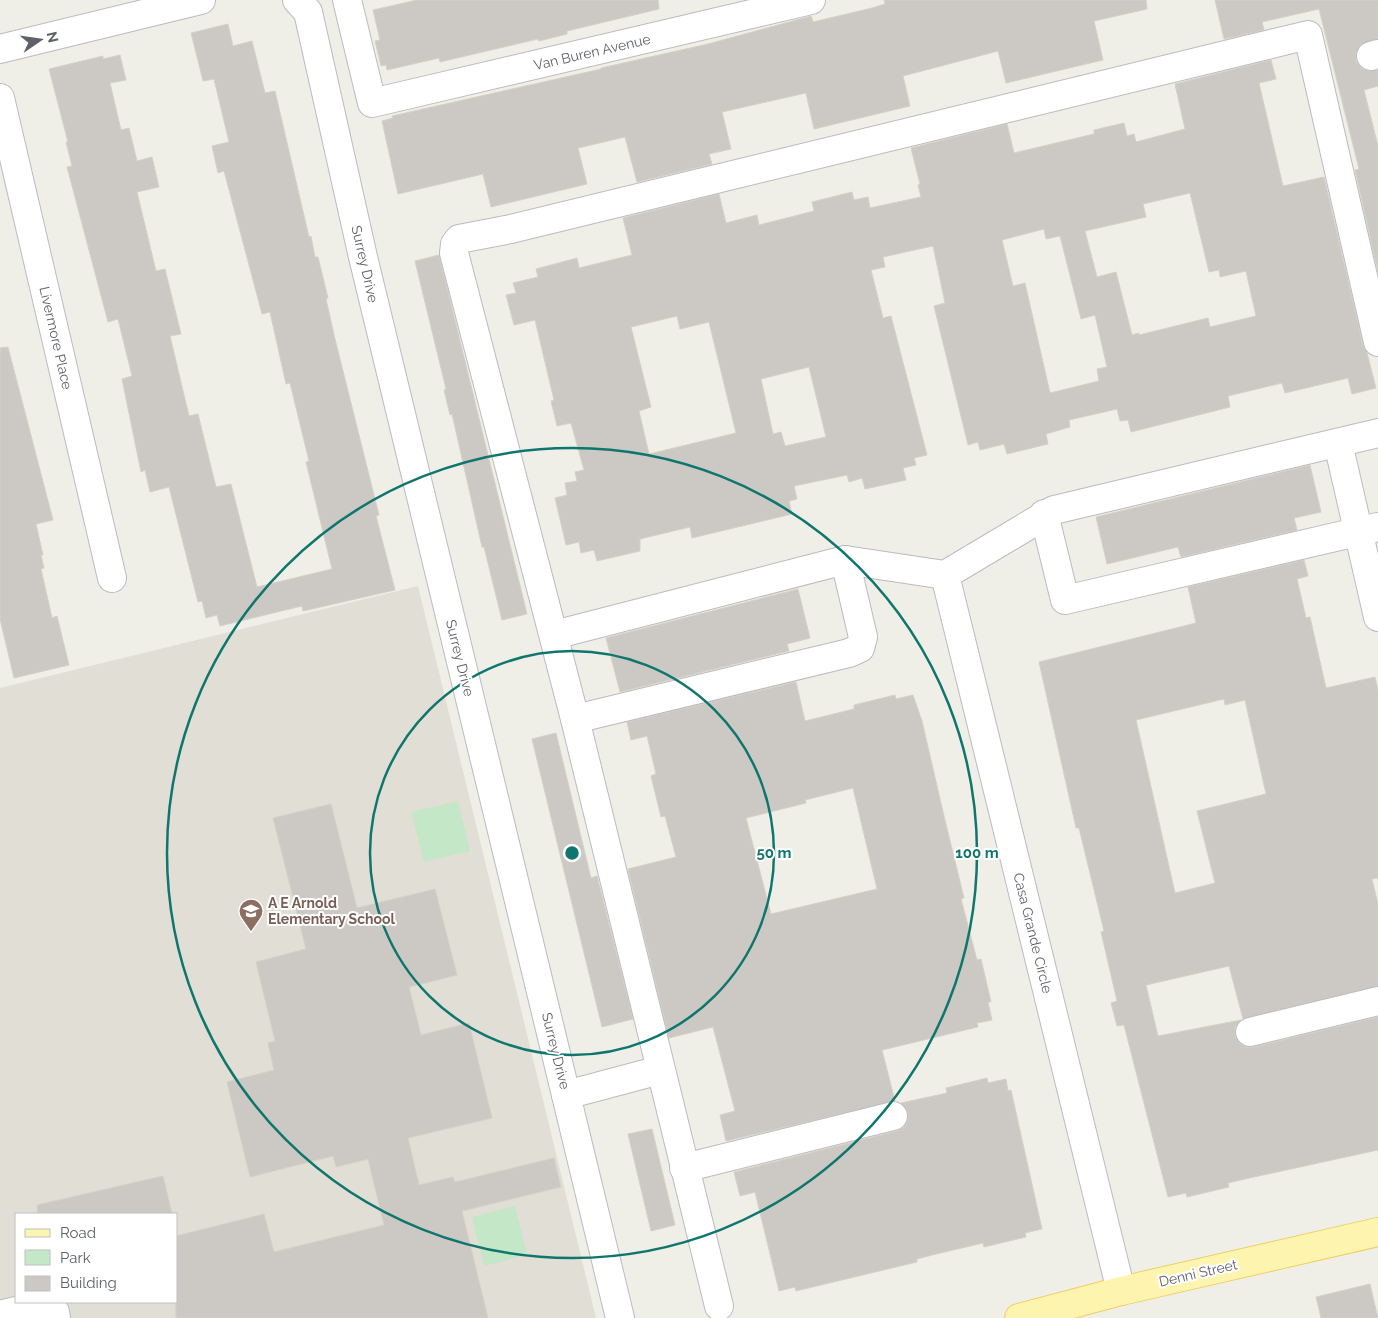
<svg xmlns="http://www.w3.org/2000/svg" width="1378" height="1318" viewBox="0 0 1378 1318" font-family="Raleway,sans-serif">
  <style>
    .education { fill: #e0ded5; fill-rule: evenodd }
    .green { fill: #c4e7c7 }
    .building { fill: #ccc9c4; stroke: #d5d1c5; fill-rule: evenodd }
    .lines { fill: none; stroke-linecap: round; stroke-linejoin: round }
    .minor-casing { stroke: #b9bbc0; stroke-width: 30 }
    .major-casing { stroke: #eecf62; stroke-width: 30 }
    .minor { stroke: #fff; stroke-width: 28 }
    .major { stroke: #fdf5af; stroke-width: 28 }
    .ring { fill: none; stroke: #0f766e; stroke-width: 2.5 }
    .labels { text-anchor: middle; stroke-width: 4; stroke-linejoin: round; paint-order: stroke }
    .street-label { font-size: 14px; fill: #5e6167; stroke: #fff }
    .education-label { font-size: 14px; font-weight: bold; fill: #785e54; stroke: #fff; text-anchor: start }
    .centre { fill: #0f766e; stroke: #fff; stroke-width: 2.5 }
    .ring-label { font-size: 15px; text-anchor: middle; font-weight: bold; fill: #0f766e; stroke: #fff; stroke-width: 4; stroke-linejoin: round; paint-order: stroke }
  </style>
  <rect width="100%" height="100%" fill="#f0efe7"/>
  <path class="education" d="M418,586l178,732h-596v-630zM16,1214h160v88h-160z"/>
  <g class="green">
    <path d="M458,801l12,50 -46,11 -13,-50z"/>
    <path d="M515,1206l12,49 -43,11 -12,-49z"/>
  </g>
  <g class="building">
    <path d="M417,0h241l1,9 -92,22v3l-28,7 -1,-2 -98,23 -1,-4 -52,12 -1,-5 -5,1 -6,-25 5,-1 -7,-30z"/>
    <path d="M884,0h262l1,9 -53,12 9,39 -97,23 -8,-32 -95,25 7,30 -96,23 -8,-36 -84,19 9,37 -22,5 3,10 -75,18 -12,-45 -47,11 9,36 -96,23 -8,-33 -85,20 -16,-73 11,-3 -1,-2 209,-47v-1l107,-24 103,-28 2,6 59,-14 13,-4z"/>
    <path d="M1215,0h163v39l-18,6 -4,8v8l5,7 7,3 10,-1v16l-14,4 14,56v126l-23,-102 4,-1 -40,-160 -57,13 2,8 -40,9z"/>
    <path d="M228,24l5,22 19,-5 13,52 10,-2 34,146 2,-1 4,21h3l10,41 -2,1 9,40 44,176 -3,1 19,74 -92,21 -1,-5 -82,20 -3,-11 -11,3 -4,-17 -4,1 -29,-115 -19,5 -5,-22 -4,2 -19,-93 10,-3 -14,-57 -10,3 -41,-155 5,-1 -6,-24h2l-19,-73 54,-13v3l17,-4 6,25 -16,3 11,47 8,-2 8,33 15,-4 7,30 -22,5 19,79 9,-2 16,65 -11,2 19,80 9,-2 18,73 15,-3 26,103 75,-18 -26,-107 3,-1 -19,-78 -4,1 -16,-72 -8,2 -38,-143 -6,2 -6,-27 17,-4 -15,-63 -11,2 -12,-48z"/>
    <path d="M1271,60l5,19 -17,4 24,103 41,-9 39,168 4,8 9,35 -24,6 -4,-16 -63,15 -3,-10 -54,13 2,11 -99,25 -3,-12 -8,1 -3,-12 -48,11 1,7 -24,7 2,10 -41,10 -3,-10 -24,6 -2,-8 -10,3 -34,-139 11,-3 -12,-57 -50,11 2,10 -14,3 12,48 8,-2 36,139 -13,3 2,7 -13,3 3,12 -41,9 -3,-11 -13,4 -2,-7 -53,11 3,13 -8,2 3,13 -100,24 -2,-11 -50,12v12l-43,10 -3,-11 -13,3 -2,-11 -13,3 -11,-47 12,-3 -2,-12 12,-2 -2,-9 9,-2 -13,-47 -14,3 -6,-25 3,-1 -19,-80 -21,5 -8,-30 10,-2 -3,-10 25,-6 -2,-8 41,-11 2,10 53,-13 -9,-37 96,-24 7,29 31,-8 2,10 55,-14 -2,-9 40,-10 2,8 14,-3 2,11 51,-11 -3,-12 2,-1 -9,-36 96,-24 7,29 80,-19v-4l30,-7 3,13 7,-2 2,8 49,-13 -10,-45zM1190,193l19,79 10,-2 1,7 26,-6 10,45 -46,11 -2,-9 -69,17v-2l-7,2 -16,-63 -19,5 -12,-46 61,-14 -3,-13zM1044,229l2,10 14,-3 21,83 14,-4 12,52 -10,2 2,12 -49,12 -25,-110 -12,3 -11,-46zM677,316l3,13 29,-7 27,111 -87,21 -10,-43 12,-4 -20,-80zM809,367l17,70 -41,9 -4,-14 -8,2 -12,-55z"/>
    <path d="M439,255l88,359 -25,6 -18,-73h-2l-30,-133 -2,1 -6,-25 2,-1 -31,-128z"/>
    <path d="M8,347l45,173 -17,4 7,31h-2l3,13 -3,1 11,49 5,-2 12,49 -55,13 -14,-59v-271z"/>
    <path d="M1310,465l11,47 -27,6 3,12 -116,27 -3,-10 -71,17 -11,-47z"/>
    <path d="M1304,560l4,16 -11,3 9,39 4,-1 16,71 49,-11 3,13v188l-6,1 6,25v82l-135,33 -14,-53 -83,19 12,51 83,-16 -6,7v9l4,7 7,4h7l125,-30v133l-133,29 -17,4 1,4 -42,10 -1,-4 -18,4 -44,-172 -7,1 -6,-23 6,-2 -16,-69 3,-1 -25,-103h-3l-37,-166 157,-39 -8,-36zM1224,699l1,6 20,-5 21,94 -69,17 18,72 -40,10 -39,-173z"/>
    <path d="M798,589l12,49 -23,6 2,7 -169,41 -14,-54z"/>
    <path d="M796,682l9,39 49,-12v-4l41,-10 1,4 17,-4 9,26 22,95 20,82 -3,1 16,61 4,-1 10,43h-3l4,18 -15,3 1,4 -96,23 13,51 -169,40 -6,-26 15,-4 -22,-84 -44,11 -41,-169 48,-12 -11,-41 -4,1 -10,-41 5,-2 -9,-38 -16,4 -4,-18zM853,788l24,101 -106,25 -25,-96 60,-15 -1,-3z"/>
    <path d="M556,733l35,145 6,-2 36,143 -31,8 -70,-288z"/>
    <path d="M331,804l26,104 78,-19 22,86 -48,12 12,48 48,-12 23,95 -84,20 11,47 34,-8 2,5 99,-24 7,29 -99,24 26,107h-312v-82l88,-22 10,38 110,-27 -16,-66 -32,8 -3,-11 -83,21 -23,-95 47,-12 -6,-27 7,-2 -19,-79 50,-13 -33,-131z"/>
    <path d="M987,1078l1,5 18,-4 2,12 3,-1 31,139 -17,4 1,4 -42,10 -1,-4 -51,12 -15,4v3l-121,29 -1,-4 -16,4 -24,-99 -15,4 -6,-24 163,-41 7,-4 4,-7v-8l-7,-9 46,-10 -1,-5z"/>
    <path d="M652,1129l23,96 -24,6 -23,-97z"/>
    <path d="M163,1176l9,38h-134l-1,-9z"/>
    <path d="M1370,1284l8,34h-57l-5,-21z"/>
  </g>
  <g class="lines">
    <defs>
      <g id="minor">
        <path d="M297,0l11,12 55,245 257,1061"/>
        <path d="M347,0l25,103 439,-103"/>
        <path d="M0,49l201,-49"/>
        <path d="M1371,56l7,-2"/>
        <path d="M0,98l112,480"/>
        <path d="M1338,443l40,174"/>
        <path d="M1044,514l21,86 313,-73"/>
        <path d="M845,560l100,15 109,-65 324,-77"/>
        <path d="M945,575l176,716"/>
        <path d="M554,635l291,-75 18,77 -3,11 -11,5 -274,66"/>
        <path d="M1250,1032l128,-31"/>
        <path d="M566,1095l94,-25"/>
        <path d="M684,1168l209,-52"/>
        <path d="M719,1306l-144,-587 -121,-466 1,-9 4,-5 52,-10 797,-194 70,307"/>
        <path d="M0,1315c19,-5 36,-11 55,-3l1,6"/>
      </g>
      <path id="major" d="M1019,1318l102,-27 257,-59"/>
    </defs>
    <use href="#minor" class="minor-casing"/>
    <use href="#major" class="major-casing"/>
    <use href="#minor" class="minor"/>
    <use href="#major" class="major"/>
  </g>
  <g class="ring">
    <circle cx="572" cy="853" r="202"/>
    <circle cx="572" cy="853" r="405"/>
  </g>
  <defs>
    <symbol id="school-pin" viewBox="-11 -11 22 30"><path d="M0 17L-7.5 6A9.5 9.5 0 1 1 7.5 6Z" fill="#8d6e63" stroke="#fff"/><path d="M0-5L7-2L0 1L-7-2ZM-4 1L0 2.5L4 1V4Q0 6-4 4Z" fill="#fff"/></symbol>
  </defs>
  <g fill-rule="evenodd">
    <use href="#school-pin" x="237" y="897" width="28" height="38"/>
  </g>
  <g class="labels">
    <g class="street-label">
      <text transform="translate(592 52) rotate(-13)" y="5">Van Buren Avenue</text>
      <text transform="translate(365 264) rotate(77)" y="5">Surrey Drive</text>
      <text transform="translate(56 338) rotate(77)" y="5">Livermore Place</text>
      <text transform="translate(460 658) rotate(76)" y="5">Surrey Drive</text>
      <text transform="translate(1033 933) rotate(76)" y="5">Casa Grande Circle</text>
      <text transform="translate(556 1051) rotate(76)" y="5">Surrey Drive</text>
      <text transform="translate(1198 1273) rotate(-13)" y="5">Denni Street</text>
    </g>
    <g class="education-label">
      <text x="268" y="908">A E Arnold<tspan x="268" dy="16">Elementary School</tspan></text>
    </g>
  </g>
  <circle cx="572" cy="853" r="8" class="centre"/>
  <g class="ring-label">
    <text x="774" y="858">50 m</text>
    <text x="977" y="858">100 m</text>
  </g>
  <rect x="15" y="1213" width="162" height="90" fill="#ffffff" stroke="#bfc0c2"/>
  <rect x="25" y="1229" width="25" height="8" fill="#fdf5af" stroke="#bfc0c2"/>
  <text x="60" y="1238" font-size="15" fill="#5e6167">Road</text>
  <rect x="25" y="1250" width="25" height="15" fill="#c4e7c7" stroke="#bfc0c2"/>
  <text x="60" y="1263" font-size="15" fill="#5e6167">Park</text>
  <rect x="25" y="1276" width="25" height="15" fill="#ccc9c4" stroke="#bfc0c2"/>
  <text x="60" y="1288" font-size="15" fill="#5e6167">Building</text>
  <g transform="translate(40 40) rotate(77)" stroke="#ffffff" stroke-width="4" paint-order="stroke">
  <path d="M0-4L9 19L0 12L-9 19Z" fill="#5e6167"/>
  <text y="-8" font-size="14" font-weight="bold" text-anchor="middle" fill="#5e6167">N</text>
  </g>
</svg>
